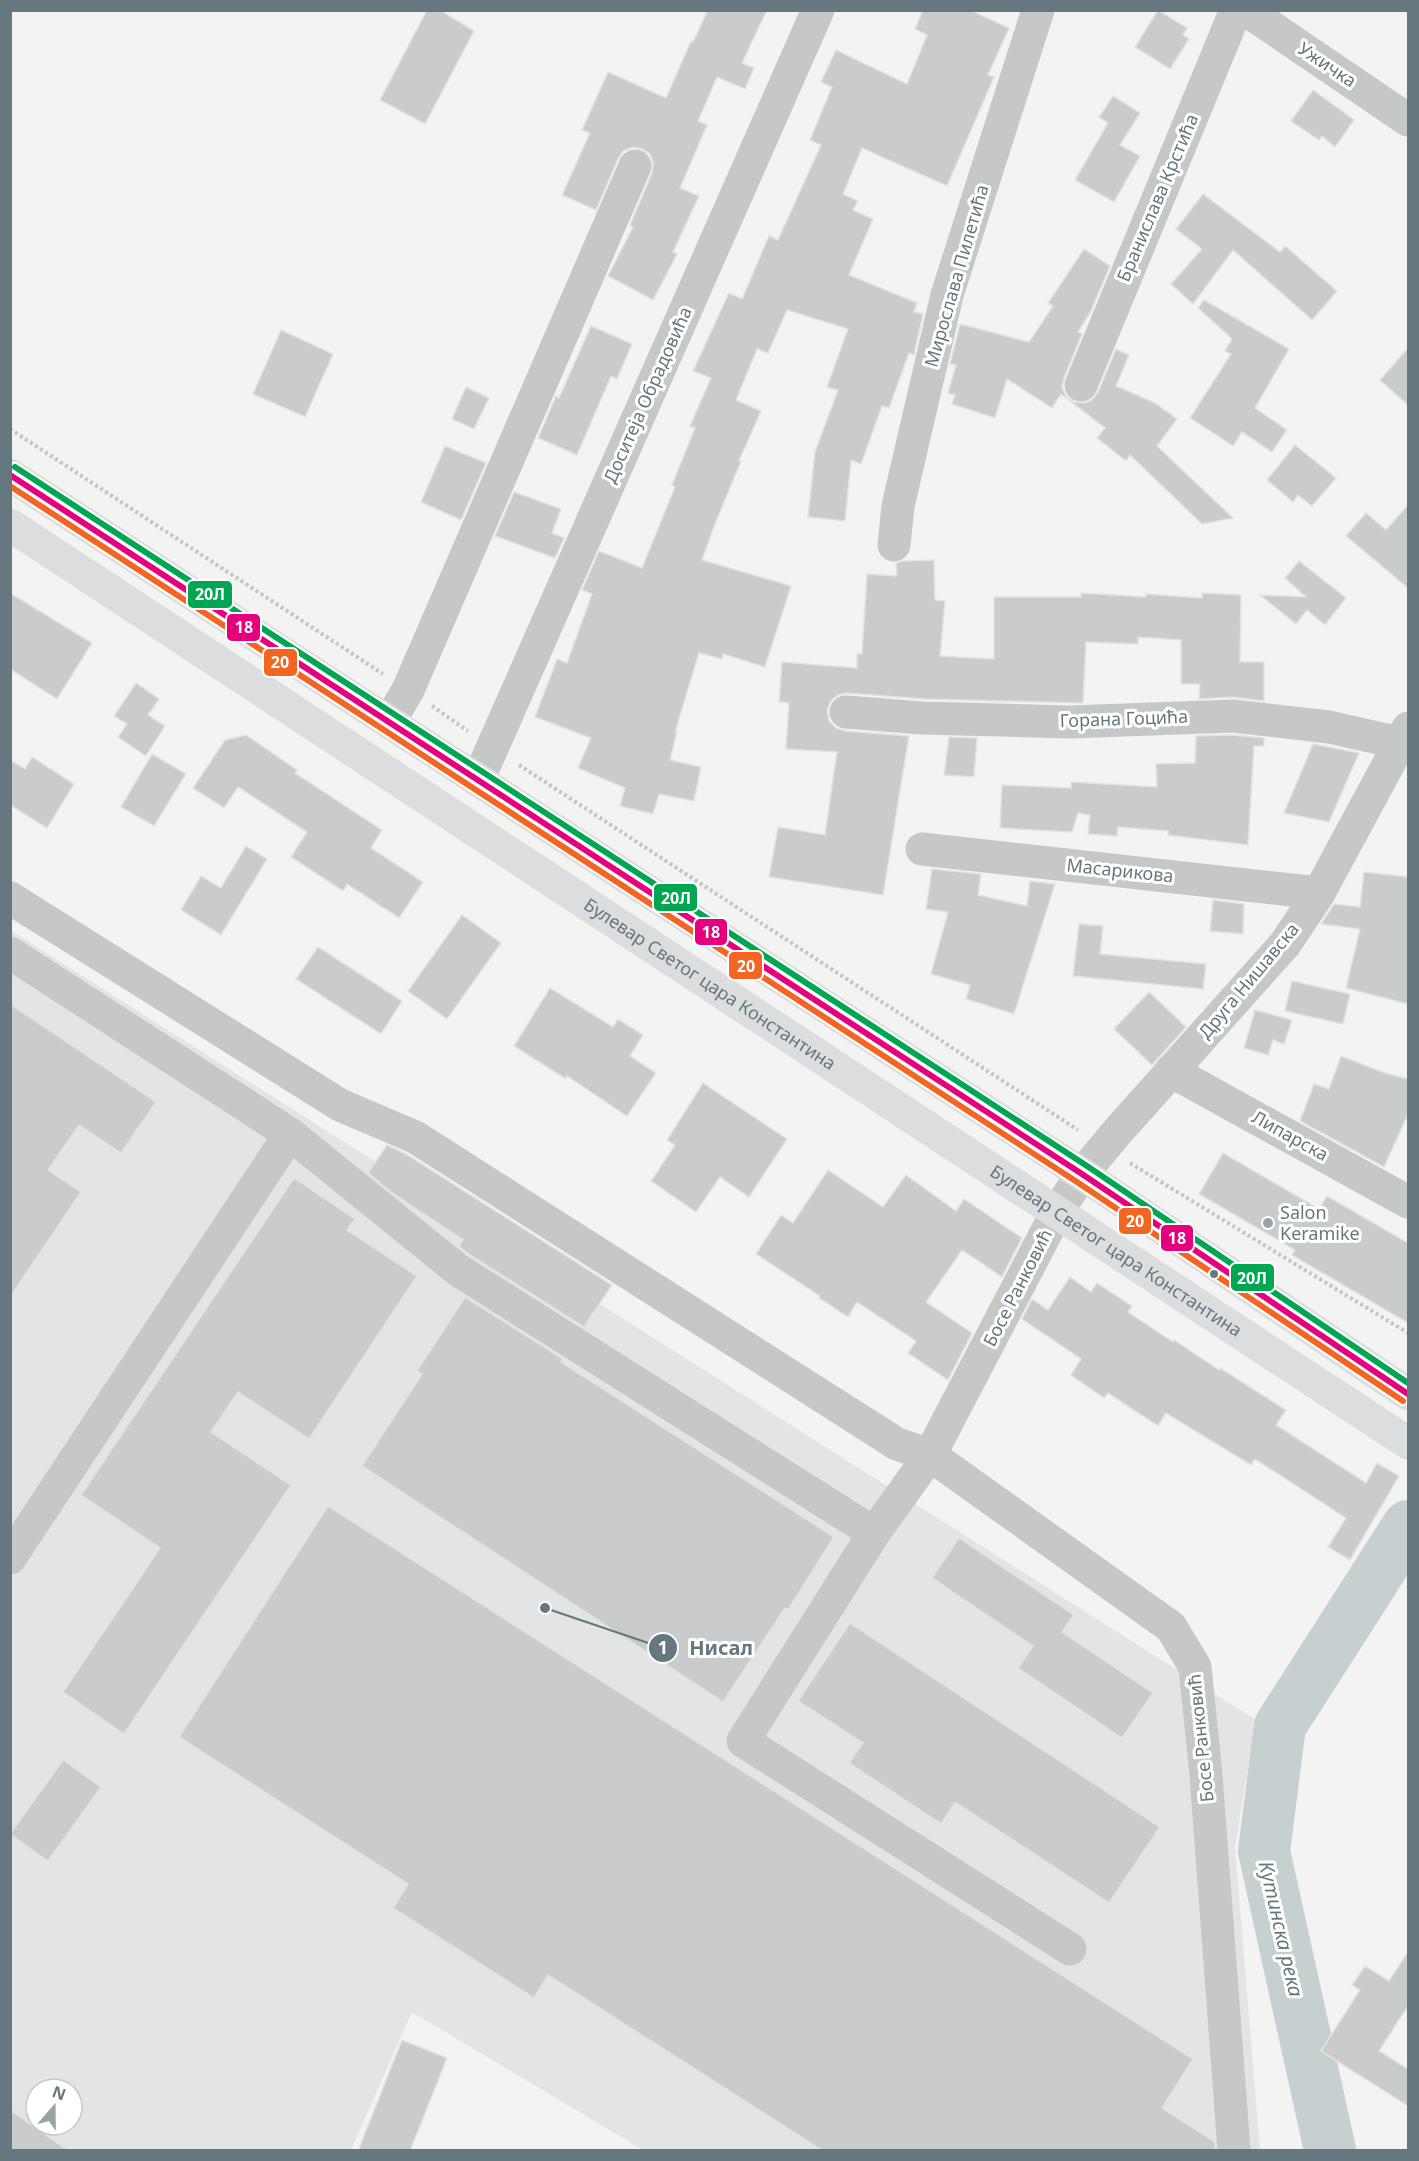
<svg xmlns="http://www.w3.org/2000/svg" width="1419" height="2161" viewBox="0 0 1419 2161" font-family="'Noto Sans',sans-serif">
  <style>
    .built { fill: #e3e4e4; fill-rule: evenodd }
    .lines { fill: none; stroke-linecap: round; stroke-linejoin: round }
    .river { stroke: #c7d0d1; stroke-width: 52 }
    .building { fill: #cacbcb; stroke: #e2e2e2; stroke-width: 1.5 }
    .path { stroke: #c4c5c6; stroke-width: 4; stroke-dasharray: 3 3; stroke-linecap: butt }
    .minor { stroke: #c6c8c8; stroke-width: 33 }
    .major { stroke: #dcddde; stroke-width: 33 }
    .bus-1-casing { stroke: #fff; stroke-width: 10 }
    .bus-2-casing { stroke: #fff; stroke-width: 10 }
    .bus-3-casing { stroke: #fff; stroke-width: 10 }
    .bus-1 { stroke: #e5007d; stroke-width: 6 }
    .bus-2 { stroke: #f26522; stroke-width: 6 }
    .bus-3 { stroke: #00a651; stroke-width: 6 }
    .poi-dot { fill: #97a3a7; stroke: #fff; stroke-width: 2 }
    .bus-dot { fill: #66787f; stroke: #fff; stroke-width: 2 }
    .labels { text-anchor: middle; stroke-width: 6; stroke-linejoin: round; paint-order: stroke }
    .street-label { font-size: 18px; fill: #66787f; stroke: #fff }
    .poi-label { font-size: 18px; fill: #66787f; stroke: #fff; text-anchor: start }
    .water-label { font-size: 20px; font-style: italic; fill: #627a7c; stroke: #fff }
    .leader { fill: none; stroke: #66787f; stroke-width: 2 }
    .callout-dot { fill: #66787f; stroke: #fff; stroke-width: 2 }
    .mark-label { font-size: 18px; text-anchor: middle; font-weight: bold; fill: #fff }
    .callout-label { font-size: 20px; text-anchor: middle; font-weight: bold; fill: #66787f; stroke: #fff; stroke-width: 6; stroke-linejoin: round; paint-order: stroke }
    .line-badge { stroke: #fff; stroke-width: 2 }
    .badge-label { font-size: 16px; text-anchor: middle; font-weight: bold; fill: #fff }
  </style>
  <rect width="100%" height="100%" fill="#f3f3f2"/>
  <path class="built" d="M10,930l1246,790 -21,127 25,303h-617l-231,-138 -61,138h-340zM36,2089h36v36h-36z"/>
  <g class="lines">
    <path class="river" d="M1330,2150l-66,-299 16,-125 128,-200"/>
  </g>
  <g class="building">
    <path d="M427,10h13l34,21 -49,93 -45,-24z"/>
    <path d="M708,10h59l-25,53 12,5 -9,21 -28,-12 -19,44 9,4 -27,63 19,8 -26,56 4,2 -24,46 -45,-24 25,-49 -3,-2 22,-52 1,-10 -3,-9 -8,-5 -9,-2 -10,4 -5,8 -22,51 -34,-15 28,-62 -8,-3 26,-58 58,26 25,-57 2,1z"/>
    <path d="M923,10h47l39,18 -21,47 6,2 -47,109 -85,-38 -19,46 15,7 -5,9 20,9 -24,56 68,28 -3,9 9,2 -9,41 -5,-2 -20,55 -7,-2 -21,58 -10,-4 -6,61 -37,-4 7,-65 23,-62 -11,-3 21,-58 -61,-19 -19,43 -11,-4 -21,51 25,11 -22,50h2l-28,68 -11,31 89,26 -26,81 -42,-13 -1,5 -23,-6 -24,79h2l-7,28 31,7 -7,34 -35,-7 -6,20 -33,-8 5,-18 -47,-20 13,-30 -56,-21 22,-58 10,4 25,-69 -10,-4 17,-39 43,17 33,-81 -3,-2 23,-57 -5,-2 21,-48 -18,-7 36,-78 13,6 27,-63 9,4 43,-95 -11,-5 22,-53 -11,-5 15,-32 71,34 20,-49 -12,-6z"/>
    <path d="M1158,10l29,18 -4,7 6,4 -19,30 -35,-22z"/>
    <path d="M1313,90l41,30 -19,27 -13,-11 -3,4 -28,-19z"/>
    <path d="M1113,96l27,17 -20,32 20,11 -26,46 -39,-22 33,-57 -9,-6z"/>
    <path d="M1203,194l77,58 5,-6 52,45 -25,29 -79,-70 -40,54 -22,-20 31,-35 -26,-20z"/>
    <path d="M1084,249l26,17 -19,45 -13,21 4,2 -18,44 -2,9 4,9 8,6 10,1 8,-3 6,-8 18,-43 13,6 -13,31 39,17 22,16 -20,27 76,72 -31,6 -72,-69 -4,6 -29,-23 8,-10 -44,-34 -9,14 -45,-29 -12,39 -43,-14 3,-9 -7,-2 8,-28 -6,-1 10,-40 69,18 24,-36 -5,-3z"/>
    <path d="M1204,300l85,49 -34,59 32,22 -15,22 -30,-20 -9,14 -43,-28 41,-64 -6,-3 7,-12 -34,-31z"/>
    <path d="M591,326l41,18 -15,35 -6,-3 -34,79 -39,-17 18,-42 3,2z"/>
    <path d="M281,330l52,24 -28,63 -52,-23z"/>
    <path d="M1408,348v57l-28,-25z"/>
    <path d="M466,387l23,11 -15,31 -22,-10z"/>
    <path d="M1295,445l41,33 -24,28 -14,-11 -5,7 -26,-22z"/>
    <path d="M445,446l41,17 -25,57 -40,-18z"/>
    <path d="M514,492l47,17 -9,24 12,5 -9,20 -60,-22z"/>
    <path d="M1408,505v83l-62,-52 20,-23 20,17z"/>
    <path d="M934,560l1,40 10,1 -5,55 54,3v-62h87v-4l65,4v-3l56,4v-5l39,2 -1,67h24v39l-32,-4 -33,2 1,-15h-19v-44l-43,-3v7l-52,-2 -3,61 -160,-4 -76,-6 -9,2 -7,6 -4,9 2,11 7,7 9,3 64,5 -26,159 -114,-18 9,-50 47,8 12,-83 -51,-3 3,-46 -10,-1 3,-40 75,6v-14h5l5,-80 30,2 -1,-13 7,-2z"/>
    <path d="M1299,561l47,37 -21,27 -18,-15 -11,14 -36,-29 46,2 -21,-19z"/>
    <path d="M10,593l82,50 -35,56 -47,-30z"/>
    <path d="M136,683l23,16 -11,16 17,11 -19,30 -28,-19 9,-13 -13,-8z"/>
    <path d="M246,735l51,35 -2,3 87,57 -11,18 52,34 -24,36 -52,-34 -4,7 -52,-34 16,-25 -69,-45 -14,21 -31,-20 32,-48z"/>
    <path d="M1232,735l32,3v8h-10l-6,99 -80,-10v-4l-50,-4 -1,9 -29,-2 2,-19 -12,-2 -6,19 -72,-4 2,-43 69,3v-6l86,5 -1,-23 39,-1 1,-27z"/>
    <path d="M949,737l28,1 -3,39 -30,-2z"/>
    <path d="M1313,744l46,9 -30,69 -45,-9z"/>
    <path d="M152,754l34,20 -32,52 -33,-19z"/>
    <path d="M32,757l42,27 -27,44 -37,-23v-45l15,9z"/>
    <path d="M246,846l21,13 -46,76 -40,-25 20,-34 20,12z"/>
    <path d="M932,869l49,5 -3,21 49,11 3,-25 25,3 -41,130 -48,-15 4,-14 -39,-11 17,-62 -22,-3z"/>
    <path d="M1364,872l44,5v127l-62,-16 14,-59 -39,-5 13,-20 26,3z"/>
    <path d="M1213,900l31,4 -1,30 -33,-3z"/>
    <path d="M462,915l39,28 -54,76 -39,-28z"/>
    <path d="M1079,924l24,2 -3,28 106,10 -3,25 -130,-13z"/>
    <path d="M318,947l84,54 -21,33 -85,-55z"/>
    <path d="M1292,981l58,13 -7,30 -58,-13z"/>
    <path d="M550,988l63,39 5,-8 25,16 -13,21 26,17 -29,43 -60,-40 -1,3 -52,-33z"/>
    <path d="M1149,992l37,35 -34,38 -38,-36z"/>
    <path d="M10,1004l146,98 -35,51 -42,-28 -31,45 33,22 -71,105z"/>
    <path d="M1255,1010l37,10 -8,24 -11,-4 -5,15 -24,-7z"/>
    <path d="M1341,1056l44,17 23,6v35l-24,53 -84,-46 14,-37 15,5z"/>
    <path d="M703,1083l84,56 -38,58 -29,-20 -24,35 -45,-31 24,-36 -8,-5z"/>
    <path d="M387,1145l19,9 206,131 -28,42 -117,-74 -8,-7 4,-6 -72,-48 -23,-19z"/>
    <path d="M1223,1153l96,56 8,-13 81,47v80l-116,-68 3,-5 -96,-56z"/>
    <path d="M828,1170l55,37 23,-32 50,36 8,-12 58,39 -20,39 -40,-27 -36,52 46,31 -24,47 -40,-27 8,-12 -59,-39 -9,15 -29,-19 1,-2 -64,-42 25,-39 12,8z"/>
    <path d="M294,1178l61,41 -8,11 70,46 -108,163 -71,-47 -27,40 80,53 -167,249 -61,-42 97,-144 -79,-53z"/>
    <path d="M1070,1277l21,15 6,-9 35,23 -4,6 45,30 1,-2 45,30 1,-2 66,42 -10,15 90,58 11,-20 22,13 -49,84 -22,-13 18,-29 -91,-59 -4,6 -85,-52 -8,13 -50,-33 -4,5 -33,-23 10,-16 -59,-40 10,-20 16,11z"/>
    <path d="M465,1297l98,62 -2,3 273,175 -46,73 -3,-2 -62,94 -361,-236 60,-92 -5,-3z"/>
    <path d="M328,1506l865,553 -31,49 53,34v9h-392l-275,-176 -14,23 -141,-90 15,-24 -229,-147z"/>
    <path d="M959,1538l115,77 -12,17 91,61 -31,45 -104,-70 15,-22 -101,-68z"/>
    <path d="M850,1623l310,204 -51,76 -154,-101 -14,22 -92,-61 14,-20 -65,-42z"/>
    <path d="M63,1760l38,27 -53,74 -38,-27z"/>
    <path d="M1408,1952v54l-29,45 29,18v37l-87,-55 39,-61 -8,-5 13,-19 24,15z"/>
    <path d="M402,2040l45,18 -37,93h-52z"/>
    <path d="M10,2110l59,41h-59z"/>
  </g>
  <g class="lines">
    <g class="path">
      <path d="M10,429l373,245"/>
      <path d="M432,706l36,25"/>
      <path d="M519,765l559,365"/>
      <path d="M1130,1163l278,170"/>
    </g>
    <g class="minor">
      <path d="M1246,10l162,110"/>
      <path d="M1081,385l155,-375"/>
      <path d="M894,545l4,-39 49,-211 91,-285"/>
      <path d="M846,712l76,6 148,4 163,-6 96,11 71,16"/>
      <path d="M389,722l19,-32 227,-524"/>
      <path d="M478,780l340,-770"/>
      <path d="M922,849l397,44"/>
      <path d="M10,898l330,207 75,32 482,307 33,11 241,172 24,40 11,108 28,375"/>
      <path d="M10,953l280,181 168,136 416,263"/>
      <path d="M1171,1071l237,131"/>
      <path d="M10,1558l280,-424"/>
      <path d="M1070,1949l-327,-208 131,-208 56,-78 127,-243 25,-38 36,-43 167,-187 34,-51 89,-165"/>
    </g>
    <g class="major">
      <path d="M10,475l1072,699 326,220"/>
      <path id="s1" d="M10,525l1398,918"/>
    </g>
    <defs>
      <path id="bus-1" d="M10,475l1072,699 326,220"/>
      <path id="bus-2" d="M10,486l1067,696 326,219"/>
      <path id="bus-3" d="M15,467l1072,699 321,217"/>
    </defs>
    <use href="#bus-1" class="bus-1-casing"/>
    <use href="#bus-2" class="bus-2-casing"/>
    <use href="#bus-3" class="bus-3-casing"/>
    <use href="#bus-1" class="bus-1"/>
    <use href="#bus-2" class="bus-2"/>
    <use href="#bus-3" class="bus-3"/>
  </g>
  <circle class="poi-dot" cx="1268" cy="1223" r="6"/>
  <circle class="bus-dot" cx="1214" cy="1274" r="5"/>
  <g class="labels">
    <g class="street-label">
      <text transform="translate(1327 65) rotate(34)" y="6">Ужичка</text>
      <text transform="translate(1158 198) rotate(-67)" y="6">Бранислава Крстића</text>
      <text transform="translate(957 276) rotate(-74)" y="6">Мирослава Пилетића</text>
      <text transform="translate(648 395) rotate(-66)" y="6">Доситеја Обрадовића</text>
      <text transform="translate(1124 719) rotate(-2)" y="6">Горана Гоцића</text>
      <text transform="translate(1120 871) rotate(6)" y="6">Масарикова</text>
      <text transform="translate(1249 981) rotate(-50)" y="6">Друга Нишавска</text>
      <text dy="6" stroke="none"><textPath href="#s1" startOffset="837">Булевар Светог цара Константина</textPath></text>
      <text transform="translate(1290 1136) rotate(29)" y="6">Липарска</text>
      <text dy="6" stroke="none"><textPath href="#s1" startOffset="1323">Булевар Светог цара Константина</textPath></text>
      <text transform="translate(1018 1288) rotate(-63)" y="6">Босе Ранковић</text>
      <text transform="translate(1201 1738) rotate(-96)" y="6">Босе Ранковић</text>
    </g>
    <g class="poi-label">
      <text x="1280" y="1219">Salon<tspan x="1280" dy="21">Keramike</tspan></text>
    </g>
    <g class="water-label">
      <text transform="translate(1281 1929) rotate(77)" y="7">Кутинска река</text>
    </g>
  </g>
  <path class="leader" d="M545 1608L663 1648"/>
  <g class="callout-dot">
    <circle cx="545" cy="1608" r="6"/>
    <circle cx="663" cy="1648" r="15"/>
  </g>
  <g class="mark-label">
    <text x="663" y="1654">1</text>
  </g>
  <g class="callout-label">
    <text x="721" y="1655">Нисал</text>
  </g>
  <g class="line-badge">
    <rect x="187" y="580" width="46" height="29" rx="6" fill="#00a651"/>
    <rect x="226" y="613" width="35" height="29" rx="6" fill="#e5007d"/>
    <rect x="263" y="648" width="35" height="29" rx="6" fill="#f26522"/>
    <rect x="653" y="883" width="45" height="29" rx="6" fill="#00a651"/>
    <rect x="694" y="918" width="34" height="28" rx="6" fill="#e5007d"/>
    <rect x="728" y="951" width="35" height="29" rx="6" fill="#f26522"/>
    <rect x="1118" y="1207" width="34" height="28" rx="6" fill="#f26522"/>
    <rect x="1160" y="1224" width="34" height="28" rx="6" fill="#e5007d"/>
    <rect x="1230" y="1263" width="45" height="29" rx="6" fill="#00a651"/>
  </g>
  <g class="badge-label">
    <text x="210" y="600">20Л</text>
    <text x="244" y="633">18</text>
    <text x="280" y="668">20</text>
    <text x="676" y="904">20Л</text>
    <text x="711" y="938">18</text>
    <text x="746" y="972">20</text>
    <text x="1135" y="1227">20</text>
    <text x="1177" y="1244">18</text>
    <text x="1252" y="1284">20Л</text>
  </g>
  <rect width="1419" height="2161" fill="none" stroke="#66787f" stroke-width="24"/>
  <g transform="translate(54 2107) rotate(20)"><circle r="28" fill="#ffffff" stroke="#c2c9cc" stroke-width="1.5"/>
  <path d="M0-4.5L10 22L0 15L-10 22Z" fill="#97a3a7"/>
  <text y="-9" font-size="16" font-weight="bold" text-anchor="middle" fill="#66787f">N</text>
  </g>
</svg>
